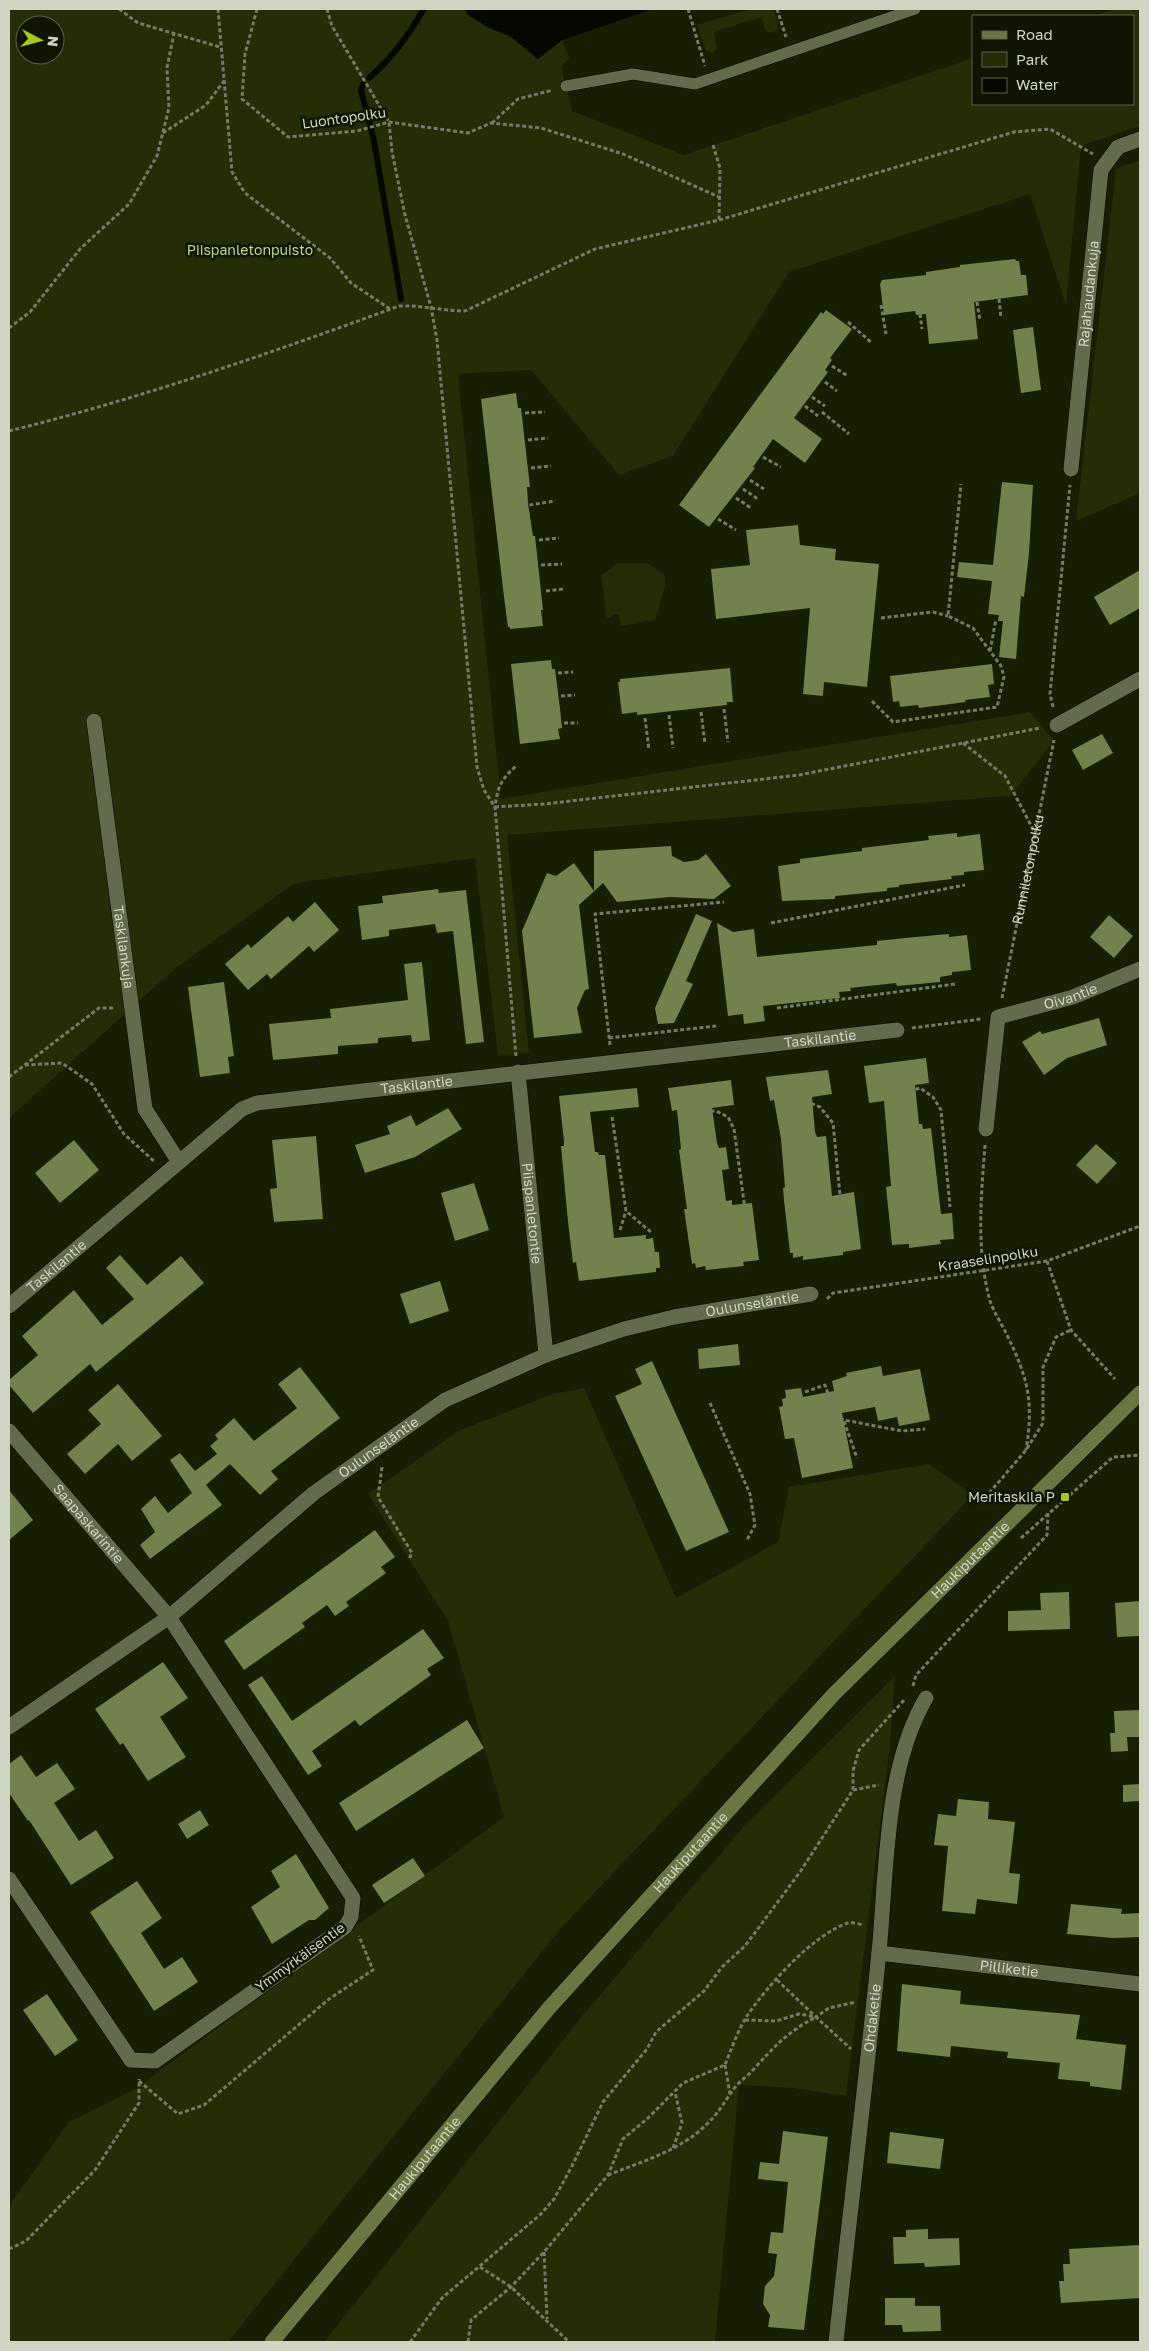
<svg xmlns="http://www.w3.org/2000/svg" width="1149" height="2351" viewBox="0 0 1149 2351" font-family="'Golos Text',sans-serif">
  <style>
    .green { fill: #242d05; fill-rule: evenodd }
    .water { fill: #040800 }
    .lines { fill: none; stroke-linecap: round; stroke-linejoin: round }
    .stream { stroke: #040800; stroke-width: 6 }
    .building { fill: #73824c }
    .service-casing { stroke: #040800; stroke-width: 12 }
    .minor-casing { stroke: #040800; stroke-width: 16 }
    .secondary-casing { stroke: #040800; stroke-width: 16 }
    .path { stroke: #757a65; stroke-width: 3; stroke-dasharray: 4 2.5; stroke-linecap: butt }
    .service { stroke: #626b4c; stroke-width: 11 }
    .minor { stroke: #626b4c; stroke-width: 15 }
    .secondary { stroke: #6a7742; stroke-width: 15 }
    .poi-dot { fill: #a7c820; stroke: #0f1500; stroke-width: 2 }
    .labels { text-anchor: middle; stroke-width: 5; stroke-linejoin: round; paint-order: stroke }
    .street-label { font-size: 14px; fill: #cfd4c3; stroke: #0f1500 }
    .park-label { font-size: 14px; fill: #c2d887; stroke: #0f1500 }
    .poi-label { font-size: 14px; fill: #cfd4c3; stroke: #0f1500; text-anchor: end }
  </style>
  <rect width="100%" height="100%" fill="#181e03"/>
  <g class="green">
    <path d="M9,9h457v5l23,14 21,8 28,23 24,-19 7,18 -8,9 11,44 112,44 289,-97v46h160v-88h-37l17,-7h27v117l-59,20 -15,159 -36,-111 -241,78 -116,184 -54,19 -88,-105 -73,4 43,425 529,-87 24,29 -44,55 -503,39 22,218 -31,3 -23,-198 -180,25 -118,84 -168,151zM25,25h30v30h-30z"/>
    <path d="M751,9h22l5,14 -1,7 -6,3 -5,-2 -5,-14 -47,15 3,16 -4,5 -7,-2 -9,-26z"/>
    <path d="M1140,160v333l-64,28 40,-352z"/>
    <path d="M617,563h31l17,13v11l-10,33 -34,6 -3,-12 -11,4 -6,-42z"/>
    <path d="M584,1388l92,210 102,-56 11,-55 140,-23 44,31 -411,432 -334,415h-219v-136l60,-84 66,-33 369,-272 -56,-196 -81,-129 2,1 91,-63 93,-36z"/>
    <path d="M895,1676l-5,70 -44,350 -53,-8 -54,-3 -24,257h-391l259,-327 162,-190z"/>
  </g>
  <path class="water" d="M466,9h187l-91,31 -24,19 -28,-23 -21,-8 -23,-15z"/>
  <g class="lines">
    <g class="stream">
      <path d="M369,78c23,-20 39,-41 54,-68"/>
      <path d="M363,84l-2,6 13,51 27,158"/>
    </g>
  </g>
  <g class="building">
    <path d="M1015,259l1,2h3l2,14h5l2,20 -54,7 4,37 -49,5 -3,-30 -10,1 -1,-4 -31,4 -4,-31 2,-4 44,-5v-3l34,-5v-2z"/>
    <path d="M826,310l26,19 -22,29 2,2 -7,10 3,2 -34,46 28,21 -17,24 -32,-24 -20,28 2,1 -46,59 -30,-22 142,-193 2,2z"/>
    <path d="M1033,327l8,63 -20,3 -8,-63z"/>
    <path d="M516,393l2,15h3l9,79h-3l1,16 5,33h2l8,74h-2l2,16 -33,3v-2h-2l-4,-30 -23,-198z"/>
    <path d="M1002,482l31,3 -4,68 -5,44 -3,-1 -5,63 -17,-2 4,-36h-5l1,-6 -11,-1 4,-33 -35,-4 2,-15 34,3z"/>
    <path d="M798,525l2,20 36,4 -1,11 44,4 -12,123 -43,-5 -1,14 -20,-2 7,-86 -94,11 -5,-50 39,-4 -4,-35z"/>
    <path d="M1140,570v38l-30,17 -16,-28z"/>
    <path d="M551,660l1,9h3l5,40 2,19 -4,1 2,10 -40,5 -9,-80z"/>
    <path d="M992,664l2,20 -6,1 2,12 -25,3 1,2 -47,6 -1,-3 -18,2 -1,-6 -6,1 -3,-26z"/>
    <path d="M730,668l3,34h-6v3l-90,10v-3l-15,2 -4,-32h2v-3z"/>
    <path d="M1102,734l11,19 -30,17 -11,-20z"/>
    <path d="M957,833v4l23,-3 4,36 -20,2v3l-13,1 1,3 -53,6v2l-12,1v3l-52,5v3l-53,2 -4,-35 22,-3v-4l62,-8v-3l67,-8 -1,-4z"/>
    <path d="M671,846l1,10 12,6 14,-2 8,-6 25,32 -17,13 -44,-2 -53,5 -14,-19 -24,22 10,84 -4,1 -8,18 5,25 -48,5 -12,-107 25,-58 9,3 18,-13 20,28v-40z"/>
    <path d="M438,889l1,4 27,-3 18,152 -18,2 -13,-113 -16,2 -2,-9 -46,6v6l-27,4 -4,-34 25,-3 -1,-7z"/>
    <path d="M315,902l24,28 -25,22 -5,-6 -38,33 -4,-5 -19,16 -23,-26 23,-20 3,4 37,-32 5,6z"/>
    <path d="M696,914l16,7 -26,60 7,3 -19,39 -16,1 -3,-16z"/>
    <path d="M1109,915l24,21 -19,22 -24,-21z"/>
    <path d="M717,923l16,9 21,-3 3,28 120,-12v-4l28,-3 44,-4v3l18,-2 4,35 -19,2v3l-12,2v5l-43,4 -1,-3 -46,5 1,3 -12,1 1,6 -77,8 2,15 -21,3 -1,-10 -15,2z"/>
    <path d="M422,962l8,78 -18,2 -1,-7 -33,3v5l-40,3v8l-65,6 -4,-36 62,-6 -1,-9 78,-9 -4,-36z"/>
    <path d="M224,982l10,74 -6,1 2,16 -30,4 -12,-90z"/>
    <path d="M1099,1018l8,27 -40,13 -23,17 -22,-33 18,-11 2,3z"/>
    <path d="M926,1058l3,25 -14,2 4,39h3l1,5 8,-1 10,86 11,-1 2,26 -14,1 1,4 -32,4v-4l-17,1 -6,-58 5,-1 -7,-85 -15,2 -5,-37z"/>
    <path d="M828,1070l4,24 -20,3 3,35 2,5 9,-1 6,60 22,-4 7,57 -18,3v3l-40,5v-4l-10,2v-5h-3l-6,-53 -1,-12 2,-1 -4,-48 -7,-39 -4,1 -4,-24z"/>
    <path d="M731,1080l3,25 -22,3 5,35 2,5 7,-1 3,22 -7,1 4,31 6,-1v5l20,-2 7,57 -16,2 1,4 -38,4 -1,-4 -9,2 -1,-5 -3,1 -8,-55h3l-8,-59 2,-1 -4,-39 -5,1 -4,-23z"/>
    <path d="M637,1088l2,19 -49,5 5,40h3l1,3h6l9,83 32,-3v4l7,-1 2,14h4l1,16h-4v4l-77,9 -3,-19 -3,1 -5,-41 -7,-76h3v-5l-5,-45z"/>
    <path d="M448,1108l14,21 -47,28 -50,16 -10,-28 35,-11 -3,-8 24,-11 5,11z"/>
    <path d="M316,1136l7,83 -49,3 -4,-33 7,-1 -5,-48z"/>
    <path d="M74,1140l25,30 -39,33 -25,-30z"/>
    <path d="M1096,1144l21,19 -20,21 -21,-19z"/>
    <path d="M474,1183l15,47 -34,11 -14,-48z"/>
    <path d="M120,1255l27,30 34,-29 23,27 -108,89 -6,-8 -57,49 -24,-28v-5l29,-25 -16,-19 52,-46 28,35 32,-26 -28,-31z"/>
    <path d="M440,1281l9,30 -39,13 -10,-30z"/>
    <path d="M738,1344l2,21 -41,4 -1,-20z"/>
    <path d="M652,1361l77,171 -43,19 -71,-155 27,-12 -7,-15z"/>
    <path d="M881,1366l2,10 37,-7 10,51 -31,6 -2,-9 -19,4 -3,-14 -33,6 11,55 -51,10 -8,-40 -9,1 -6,-32 4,-1 -1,-7 4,-1 -1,-8 16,-2 2,9 31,-6 -2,-10 15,-5 -1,-3z"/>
    <path d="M300,1367l40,51 -69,53 7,8 -18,16 -30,-31 -24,21 16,20 -72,54 -10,-14 15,-13 -14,-23 14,-13 13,17 24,-20 -22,-33 10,-7 15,18 22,-17 -7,-8 8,-7 -3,-4 19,-17 20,23 43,-33 -19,-24z"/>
    <path d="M118,1384l44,52 -30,25 -14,-17 -33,30 -18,-20 34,-30 -13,-14z"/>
    <path d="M9,1490l24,30 -24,20z"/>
    <path d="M375,1530l20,27 -14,10 5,6 -40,29 3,4 -14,10 -8,-11 -25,18 3,4 -61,43 -20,-29z"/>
    <path d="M1069,1592l1,37 -62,2v-20l33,-1 -1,-17z"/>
    <path d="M1140,1601v35l-23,1 -2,-34z"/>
    <path d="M423,1629l21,29 -17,11 4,6 -71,51 -5,-6 -43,31 10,15 -14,9 -60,-90 14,-9 30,45z"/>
    <path d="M163,1662l25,36 -28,19 26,40 -38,24 -25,-38 -3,2 -25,-36z"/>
    <path d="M1140,1710v27h-13l1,14 -17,1 -1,-19h5l-1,-22z"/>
    <path d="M467,1720l17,28 -128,83 -17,-28z"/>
    <path d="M21,1755l15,22 21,-14 18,26 -21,14 25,38 17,-11 18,28 -43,27 -42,-65 -1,1 -19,-28v-29z"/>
    <path d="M1140,1784v17l-17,1v-17z"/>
    <path d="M958,1799l31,3 -1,17 27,3 -6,51 11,1 -3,30 -40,-5 -2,15 -33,-3 6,-65 -14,-1 4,-31 18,2z"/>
    <path d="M200,1810l9,15 -22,14 -9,-15z"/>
    <path d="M296,1854l33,54 -14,12h-6l-37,24 -21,-37 29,-20 -9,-16z"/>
    <path d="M413,1858l12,18 -41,27 -12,-18z"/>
    <path d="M137,1881l25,37 -21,15 23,36 18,-12 16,25 -44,29 -64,-99z"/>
    <path d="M1071,1904l51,5 -1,5 19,-1v24l-27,1 -46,-4z"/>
    <path d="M902,1984l59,7 -1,13 120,11 -4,24 50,6 -5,45 -31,-4v-4l-32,-3 2,-16 -53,-5 1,-6 -57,-6 -1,11 -53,-6z"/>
    <path d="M47,1994l31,46 -23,16 -32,-46z"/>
    <path d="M783,2131l45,6 -24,193 -36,-3 2,-12 -7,-11 2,-18 9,-10 3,-22 -9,-1 3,-21 12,1 5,-51 -30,-3 2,-17 19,2z"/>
    <path d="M890,2132l54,7 -4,30 -53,-6z"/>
    <path d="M928,2229v10l31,-1 1,27 -35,2 -1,-4 -30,1 -1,-27h13v-7z"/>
    <path d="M1140,2245v53l-79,5 -2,-22h5l-1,-17h7l-1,-15z"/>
    <path d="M885,2298h30v8h25l1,25 -38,1 -1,-7h-17z"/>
  </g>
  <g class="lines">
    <defs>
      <path id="service" d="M566,86l67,-12 62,10 220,-75"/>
      <g id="minor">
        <path id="s2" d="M1071,469l30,-299 17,-23 22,-8"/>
        <path id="s3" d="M94,721l51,388 34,53"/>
        <path d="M1057,725l83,-46"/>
        <path id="s4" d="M518,1072l28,283"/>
        <path id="s5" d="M986,1129l12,-112 75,-20 67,-28"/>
        <path id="s6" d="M9,1306l233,-197 15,-6 640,-73"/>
        <path id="s7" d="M9,1431l160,186 184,281 -2,19 -6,10 -190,134 -24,-1 -122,-181"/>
        <path id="s8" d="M9,1727l160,-110 145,-124 131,-93 101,-45 78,-26 50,-12 137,-23"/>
        <path id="s9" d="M879,1953l261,31"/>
        <path id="s10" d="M836,2342c14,-130 30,-260 43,-390 8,-81 5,-182 47,-254"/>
      </g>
      <g id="secondary">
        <path id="s11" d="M272,2342l277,-334 285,-314 306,-301"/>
      </g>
    </defs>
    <use href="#service" class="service-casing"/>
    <use href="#minor" class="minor-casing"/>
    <use href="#secondary" class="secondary-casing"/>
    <g class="path">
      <path d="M119,9l19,14 82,24"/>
      <path d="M218,9l14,163 13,21 85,65 21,25 39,26"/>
      <path d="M257,9l-12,45 -3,45 46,38 69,-6 32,-9 79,11 23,-10 50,5 82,26 96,43"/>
      <path d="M327,9l5,17 57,96 3,30 13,63 26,92 6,33 40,427 7,23 11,17"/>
      <path d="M688,9l17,57"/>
      <path d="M777,9l9,28"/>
      <path d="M492,123l26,-24 35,-9"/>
      <path d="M163,133l43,-28 18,-24"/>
      <path d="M713,145l7,23 -1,52"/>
      <path d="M999,299l2,19"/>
      <path d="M977,302l3,19"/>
      <path d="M881,305l5,29"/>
      <path d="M960,308l2,16"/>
      <path d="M948,309l2,16"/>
      <path d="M920,314l2,15"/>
      <path d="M848,322l24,21"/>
      <path d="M9,328l21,-16 50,-63 49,-45 28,-48 12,-48 -2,-40 7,-35"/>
      <path d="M832,366l16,10"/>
      <path d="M825,382l12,9"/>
      <path d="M812,397l13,9"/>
      <path d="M805,406l13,10"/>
      <path d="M822,412l27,22"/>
      <path d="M525,413l20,-1"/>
      <path d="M9,431c133,-33 262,-78 390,-125 23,-1 43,5 66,5l130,-62 124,-29 295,-88 36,-3 43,25"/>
      <path d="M528,440l20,-2"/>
      <path d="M763,457l18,10"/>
      <path d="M531,468l20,-2"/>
      <path d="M750,480l14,9"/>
      <path d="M743,489l15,10"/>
      <path d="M736,498l15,10"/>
      <path d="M523,506l32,-5"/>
      <path d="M718,519l18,11"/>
      <path d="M539,540l20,-2"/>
      <path d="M541,565l21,-1"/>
      <path d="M546,591l18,-2"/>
      <path d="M881,618l52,-6 15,4"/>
      <path d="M990,651l6,-32"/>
      <path d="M558,673l15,-1"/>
      <path d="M561,696l14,-1"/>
      <path d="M872,701l21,21 104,-15 7,-30 -3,-11 -28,-38 -25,-12 13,-132"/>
      <path d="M1053,707l-3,-13 20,-209"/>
      <path d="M724,709l4,33"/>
      <path d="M701,712l4,32"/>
      <path d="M669,715l4,33"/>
      <path d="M645,718l4,32"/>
      <path d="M564,723h14"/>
      <path d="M963,743l42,33 30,57"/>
      <path d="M495,807l49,-3 255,-29 241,-47"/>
      <path d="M771,923l194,-38"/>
      <path id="s1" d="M1002,998l52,-258"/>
      <path d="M777,1008l178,-24"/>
      <path d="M912,1028l69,-9"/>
      <path d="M609,1038l107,-12"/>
      <path d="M610,1045l-15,-131 129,-12"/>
      <path d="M516,1056l-21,-249c3,-22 6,-27 22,-42"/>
      <path d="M25,1065l37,-2 30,21 32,50 31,28"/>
      <path d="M9,1077l90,-69h16"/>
      <path d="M903,1093l17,-5 13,9 8,13 9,97"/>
      <path d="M805,1101l15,6 13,16 9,93 14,-2"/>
      <path d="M704,1111h12l12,6 6,12 14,102"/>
      <path d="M612,1117l14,94 26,22"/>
      <path d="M985,1145c-4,52 -9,105 5,156 4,12 12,23 17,34 21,43 27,67 19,115"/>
      <path d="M620,1230l6,-19"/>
      <path d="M1047,1261l24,69 44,49"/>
      <path d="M827,1299l6,-6 214,-32 93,-35"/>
      <path d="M805,1392l20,-7 11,31 8,4 58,11 23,-2"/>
      <path d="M710,1403l40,91 5,31 -8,15"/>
      <path d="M844,1421l13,37"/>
      <path d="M382,1467l-4,30 34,56 -3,6"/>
      <path d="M985,1498l41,-48 17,-27v-56l13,-30 15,-7"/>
      <path d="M1021,1538l92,-81 27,-2"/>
      <path d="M913,1686l3,-11 131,-140 1,-22"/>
      <path d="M853,1790l26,-5"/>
      <path d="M777,1980l39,37 13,-9 27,-6"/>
      <path d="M745,2020l31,1 23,-7 17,3 35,32"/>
      <path d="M725,2065l5,29"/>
      <path d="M139,2081l39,33 26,-9 125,-106 44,-29 -14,-34"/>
      <path d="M673,2148l9,-25 -7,-31"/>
      <path d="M608,2175c33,-13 73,-25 98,-50 13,-12 20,-26 30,-39 5,-6 12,-10 17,-16 21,-23 34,-38 63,-53"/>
      <path d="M9,2249l17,-8 69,-71 44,-67v-24"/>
      <path d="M544,2252l3,67"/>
      <path d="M480,2267l31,20 58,55"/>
      <path d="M410,2342l32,-44 99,-84 13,-15 18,-33 31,-64 44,-53 9,-17 48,-41 18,-24 23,-21 55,-74 53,-82v-19l6,-21 46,-51"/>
      <path d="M468,2342l3,-22 40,-33 33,-35 64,-77 15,-36 25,-21 35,-35 42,-18c6,-15 12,-32 20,-46 20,-31 68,-85 103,-96 5,-1 11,1 15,2"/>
    </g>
    <use href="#service" class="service"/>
    <use href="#minor" class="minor"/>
    <use href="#secondary" class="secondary"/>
  </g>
  <rect class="poi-dot" x="1060" y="1492" width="10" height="10" rx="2.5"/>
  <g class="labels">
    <g class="street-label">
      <text transform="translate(344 118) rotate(-8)" y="5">Luontopolku</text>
      <text dy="5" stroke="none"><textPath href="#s2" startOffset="176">Rajahaudankuja</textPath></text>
      <text dy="5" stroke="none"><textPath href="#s1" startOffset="131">Runniletonpolku</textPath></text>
      <text dy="5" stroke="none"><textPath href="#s3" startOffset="228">Taskilankuja</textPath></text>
      <text dy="5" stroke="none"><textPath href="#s5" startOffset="188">Oivantie</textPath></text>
      <text dy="5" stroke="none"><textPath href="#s6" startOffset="888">Taskilantie</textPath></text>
      <text dy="5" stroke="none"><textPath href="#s6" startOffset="482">Taskilantie</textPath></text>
      <text dy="5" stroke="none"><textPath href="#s4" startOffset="142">Piispanletontie</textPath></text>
      <text transform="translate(988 1259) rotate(-9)" y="5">Kraaselinpolku</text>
      <text dy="5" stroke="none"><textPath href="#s6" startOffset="62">Taskilantie</textPath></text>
      <text dy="5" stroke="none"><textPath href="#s8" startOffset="869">Oulunseläntie</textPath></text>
      <text dy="5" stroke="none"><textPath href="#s8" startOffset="464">Oulunseläntie</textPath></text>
      <text dy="5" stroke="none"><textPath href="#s7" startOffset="122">Saapaskarintie</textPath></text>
      <text dy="5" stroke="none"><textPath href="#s11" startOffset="1049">Haukiputaantie</textPath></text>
      <text dy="5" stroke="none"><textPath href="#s11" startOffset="644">Haukiputaantie</textPath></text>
      <text transform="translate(300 1957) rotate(-36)" y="5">Ymmyrkäisentie</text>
      <text dy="5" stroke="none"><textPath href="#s9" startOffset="131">Pilliketie</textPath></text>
      <text dy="5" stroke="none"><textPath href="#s10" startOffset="326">Ohdaketie</textPath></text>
      <text dy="5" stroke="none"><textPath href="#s11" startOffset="239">Haukiputaantie</textPath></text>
    </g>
    <g class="park-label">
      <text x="250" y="255">Piispanletonpuisto</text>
    </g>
    <g class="poi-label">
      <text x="1055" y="1502">Meritaskila P</text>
    </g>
  </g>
  <rect width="1149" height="2351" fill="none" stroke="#cfd4c3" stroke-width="20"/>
  <rect x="972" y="15" width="162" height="90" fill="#0f1500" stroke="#5c614e"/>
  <rect x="982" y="31" width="25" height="8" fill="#6a7742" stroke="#5c614e"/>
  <text x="1016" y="40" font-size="15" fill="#cfd4c3">Road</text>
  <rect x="982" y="52" width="25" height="15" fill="#242d05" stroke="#5c614e"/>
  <text x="1016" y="65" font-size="15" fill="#cfd4c3">Park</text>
  <rect x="982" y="78" width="25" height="15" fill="#040800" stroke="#5c614e"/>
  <text x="1016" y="90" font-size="15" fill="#cfd4c3">Water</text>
  <g transform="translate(40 40) rotate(96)"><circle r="24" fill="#0f1500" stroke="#5c614e"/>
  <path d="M0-4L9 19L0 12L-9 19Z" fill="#a7c820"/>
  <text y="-8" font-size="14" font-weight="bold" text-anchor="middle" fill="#cfd4c3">N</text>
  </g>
</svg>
